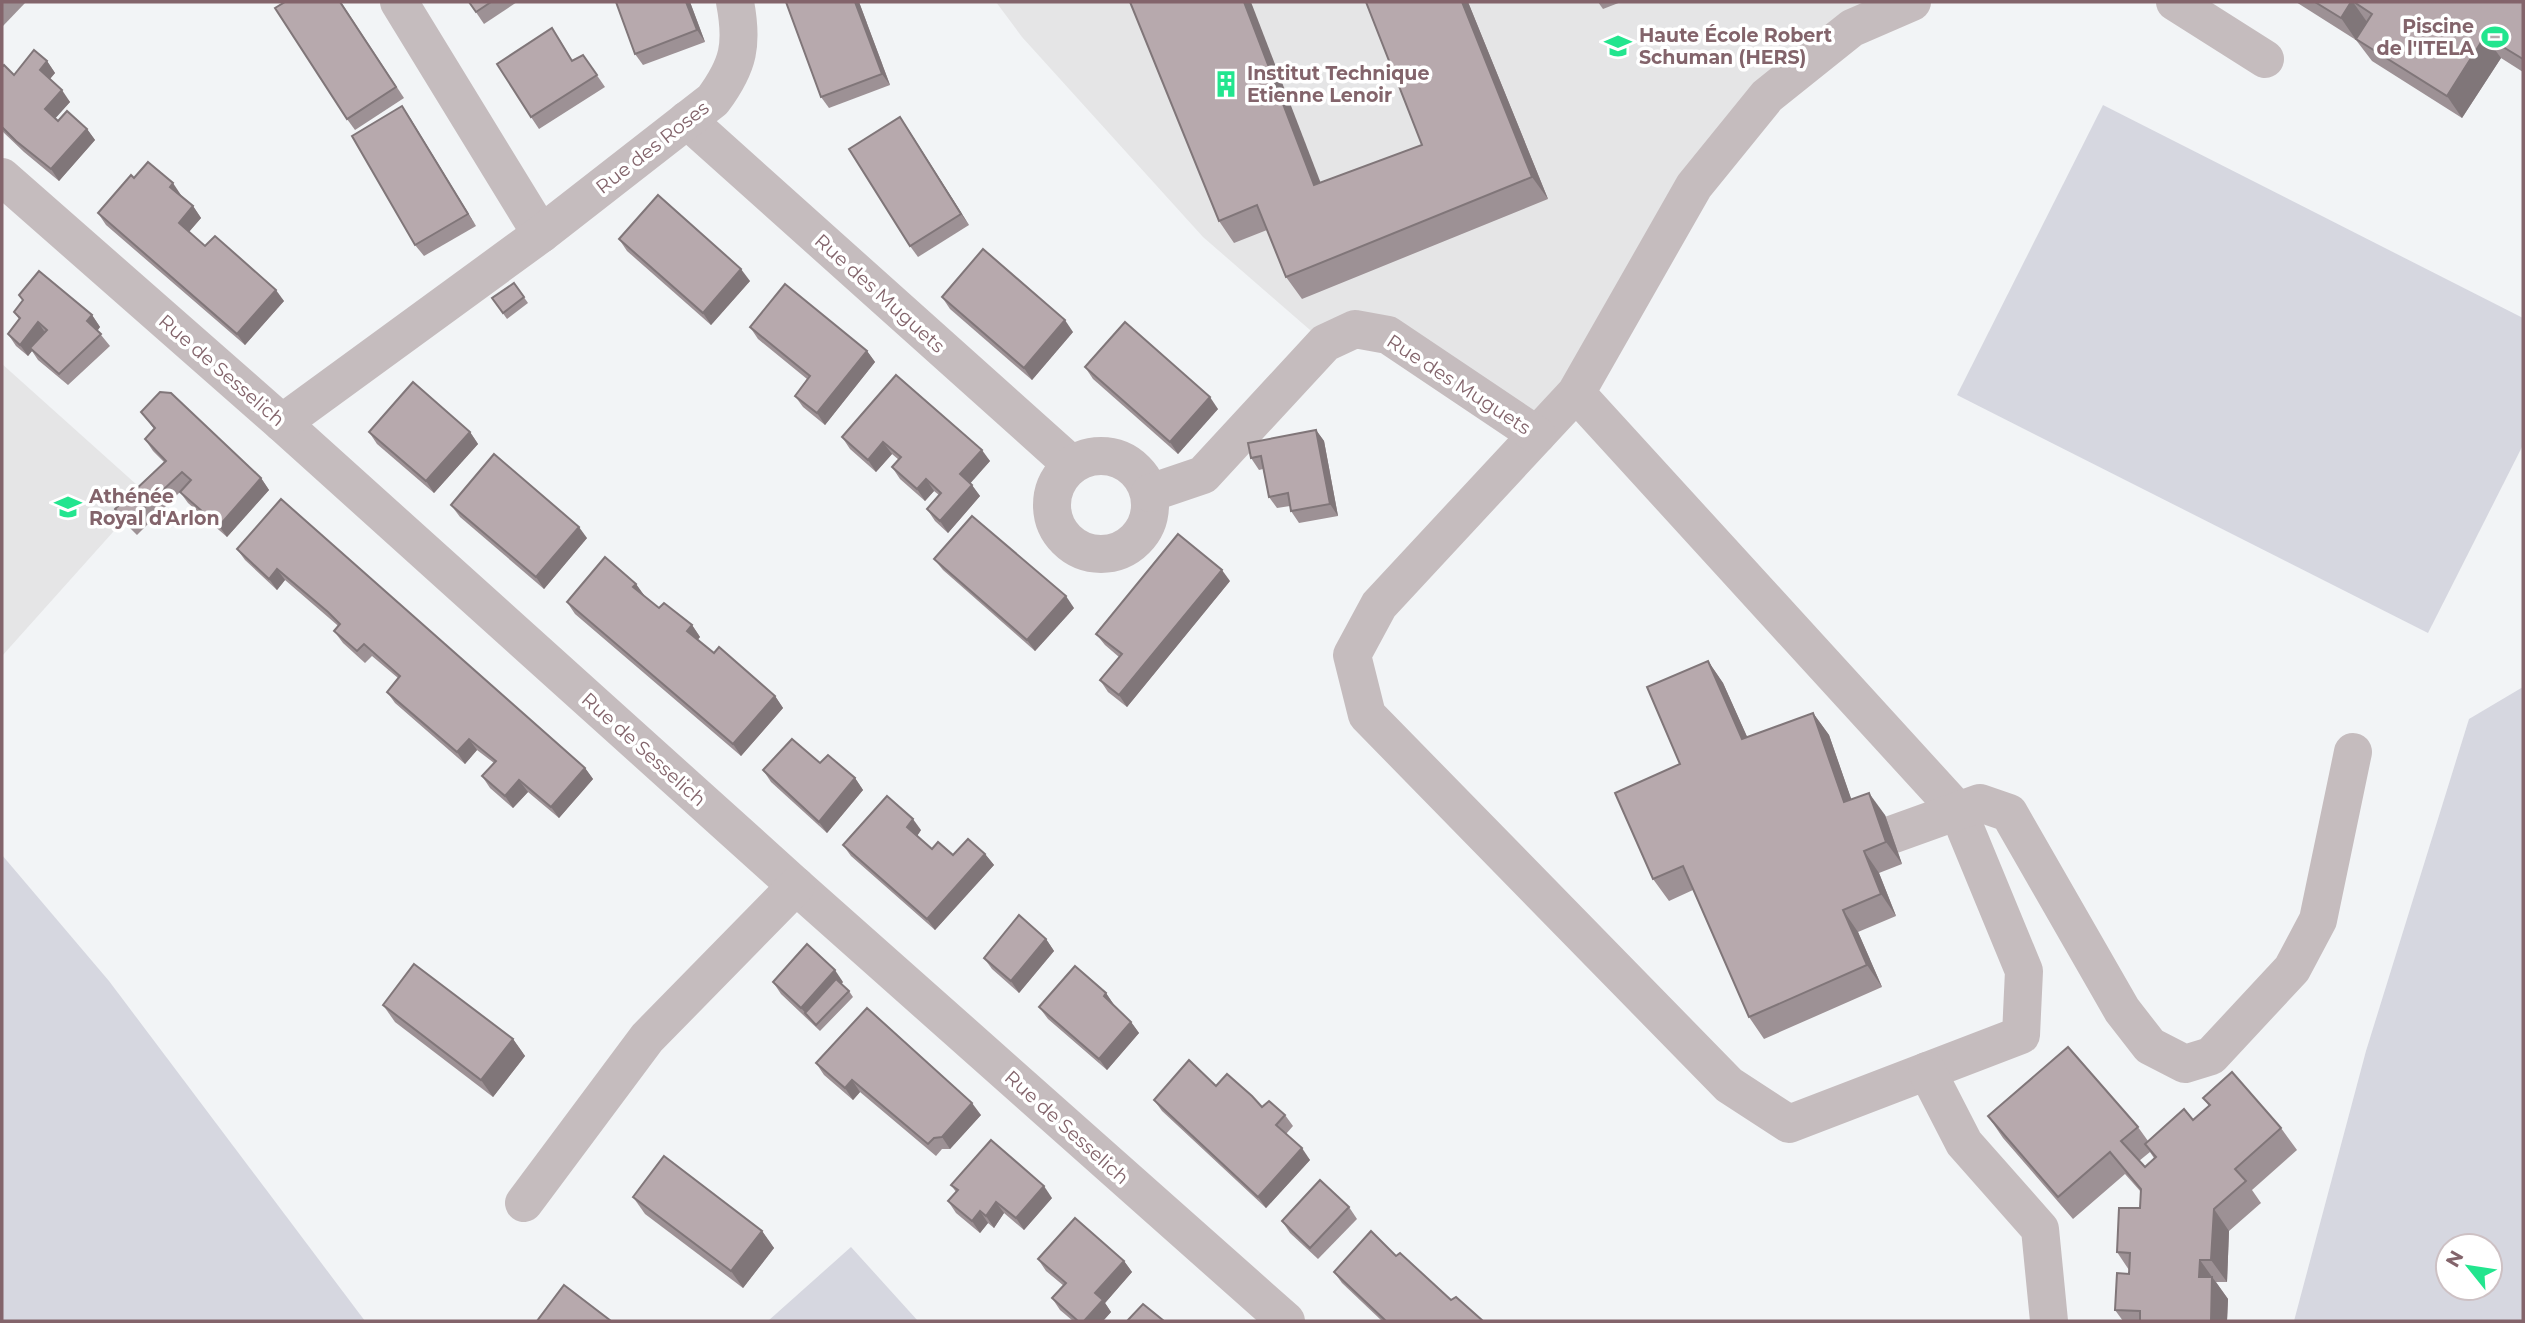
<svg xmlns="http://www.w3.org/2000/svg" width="2525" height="1323" viewBox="0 0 2525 1323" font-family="Montserrat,sans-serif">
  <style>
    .built { fill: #e5e5e6 }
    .green { fill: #d6d7e0; fill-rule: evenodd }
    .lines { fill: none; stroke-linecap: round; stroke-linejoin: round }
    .minor { stroke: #c5bcbe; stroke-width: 38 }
    .wall { fill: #9d9195; fill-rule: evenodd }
    .shaded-wall { fill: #807679 }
    .building { fill: #b7a9ad; stroke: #807679; stroke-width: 2 }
    .labels { text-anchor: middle; stroke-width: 7; stroke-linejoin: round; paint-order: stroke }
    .poi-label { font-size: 19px; font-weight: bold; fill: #83646b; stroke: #fff; text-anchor: start }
    .street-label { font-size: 19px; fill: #83646b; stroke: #fff }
  </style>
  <rect width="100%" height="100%" fill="#f2f4f6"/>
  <g class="built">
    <path d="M996,2h916l-145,94 -230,339 -149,-100 -63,8 -122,-106 -181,-200z"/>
    <path d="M2,364l145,130 -145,162z"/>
  </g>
  <g class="green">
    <path d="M2103,105l420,213v127l-95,188 -471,-238z"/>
    <path d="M2523,687v634h-229l72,-270 103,-332zM2448,1246h42v42h-42z"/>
    <path d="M2,855l107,126 256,340h-363z"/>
    <path d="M851,1247l67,74h-150z"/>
  </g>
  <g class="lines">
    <g class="minor">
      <path d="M399,2l142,232"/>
      <path d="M2175,2l90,57"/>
      <path d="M687,120l385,345"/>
      <path d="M2,177l280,246 514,463 490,435"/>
      <path d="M1576,393l382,418 66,160 -3,64 -232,89 -60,-39 -362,-370 -15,-60 27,-50 197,-212 118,-207 73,-90 85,-68 60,-26"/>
      <path d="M282,423l259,-189 172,-134c26,-35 30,-56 22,-98"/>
      <circle cx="1101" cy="505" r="49"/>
      <path d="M1150,493l53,-18 122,-132 30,-14 33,6 149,100"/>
      <path d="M1891,835l89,-32 29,10 113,197 28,36 35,18 26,-8 81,-87 26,-49 35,-168"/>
      <path d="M1927,1071l37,72 76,86 9,92"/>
      <path d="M524,1203l123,-165 149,-152"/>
    </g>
  </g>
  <g class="wall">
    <path d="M2,2h24l-24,25z"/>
    <path d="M341,2l63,96 -49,32 -8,-11z"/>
    <path d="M469,2h48l-33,22z"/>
    <path d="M690,2l15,40 -62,23 -8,-11z"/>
    <path d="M786,2h73l31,83 -61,23 -8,-11z"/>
    <path d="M1130,2l191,181 101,-38 -56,-143h102l80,197 -246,100 -16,-22 -19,-47 -33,13 -15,-22z"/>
    <path d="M1598,2h23l-18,7z"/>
    <path d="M2296,2h227v70l-22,-14 -39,60 -90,-57 -16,-21z"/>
    <path d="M560,40l12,20 11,-5 22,32 -66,42 -8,-12z"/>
    <path d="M47,61l8,12 -5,6 20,23 -15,16 3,3 29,8 8,11 -36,41 -35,-29 -22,-21v-64l12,8z"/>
    <path d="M410,118l66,108 -52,30 -9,-11z"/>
    <path d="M908,129l61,96 -51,32 -8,-11z"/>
    <path d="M134,178l47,17 12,11 8,12 -12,14 16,14 79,55 -39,44 -139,-120 -8,-12z"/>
    <path d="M619,239l131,42 -39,44 -84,-74z"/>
    <path d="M514,283l14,20 -21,16 -15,-21z"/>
    <path d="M19,295l73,20 8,12 -3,3 13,16 -42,39 -30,-25 -6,-9 -4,5 -12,-10 -8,-12 11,-15 -5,-7 9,-11z"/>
    <path d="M942,297l131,35 -41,48 -82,-71z"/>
    <path d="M750,327l117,24 8,11 -50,63 -22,-18 -8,-11 12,-17 -49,-40z"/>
    <path d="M1085,367l133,42 -40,45 -85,-75z"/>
    <path d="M896,375l94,86 -20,22 10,13 -32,37 -13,-12 -8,-12 12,-14 -5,-4 -9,10 -25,-22 -8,-12 7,-7 -7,-6 -16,18 -26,-23 -8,-12z"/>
    <path d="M141,412l120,66 8,12 -42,47 -39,-34 -8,-11 -43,43 -14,-14 -8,-12 49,-47 -11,-11 -8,-12 9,-10z"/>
    <path d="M1316,430l8,11 14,75 -39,7 -8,-12 -1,-5 -13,2 -8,-11 -6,-28 -4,1 -8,-12z"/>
    <path d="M369,432h101l8,12 -44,49 -57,-49z"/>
    <path d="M281,499l304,269 8,11 -34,39 -31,-26 -15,16 -23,-20 -8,-12 12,-13 -17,-13 -12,14 -70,-61 -8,-11 11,-14 -26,-22 -7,7 -22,-20 -9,-12 4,-5 -2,-2 -51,-44 -8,10 -32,-30 -8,-11z"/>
    <path d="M451,505l136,33 -43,51 -84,-72z"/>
    <path d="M934,559l140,49 -39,43 -92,-81z"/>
    <path d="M1230,581l-103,126 -19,-15 -8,-12 19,-23 -14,-12 -9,-11z"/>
    <path d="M636,584l8,12 15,12 33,17 8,12 -3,3 17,13 61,43 8,12 -42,48 -166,-142 -8,-12z"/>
    <path d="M1708,661l15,22 24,54 66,-24 16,22 22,64 34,16 17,49 -23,9 17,43 -38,16 24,55 -118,52 -15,-22 -56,-127 -24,11 -16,-22 27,-115z"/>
    <path d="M820,763l35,15 8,12 -36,43 -56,-51 -8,-12z"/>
    <path d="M921,830l-4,6 15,13 21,6 32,-1 9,11 -59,65 -84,-74 -8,-11z"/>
    <path d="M1046,939l8,12 -35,42 -27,-24 -8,-11z"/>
    <path d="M773,982h70l-2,2 8,7 4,6 -33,34 -39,-37z"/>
    <path d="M1106,993l8,12 17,17 8,11 -32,37 -59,-51 -9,-12z"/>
    <path d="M383,1005l130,34 12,17 -32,41 -98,-75z"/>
    <path d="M816,1063l165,52 -31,34h-8l-6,7 -76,-64 -7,8 -29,-25z"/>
    <path d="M1216,1086l46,21 23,8 8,11 -7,8 24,26 -44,48 -104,-97 -8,-11z"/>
    <path d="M2203,1098l78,30 16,22 -45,40 9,13 -32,28 -2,51h-11l12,17 -1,22h-104l-8,-11 14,-36v-4l-12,-18 23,-44 1,-16 -16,-18 -52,45 -70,-81 -15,-22 150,11 10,14 45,-21 16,-14zM2150,1152l4,6 -9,9 -6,-6z"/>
    <path d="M951,1185l101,13 -28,32 -20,-17 -10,15 -6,-5 -8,10 -24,-20 -8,-12 8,-9z"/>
    <path d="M633,1197l129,34 12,17 -31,40 -98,-74z"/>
    <path d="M1349,1207l8,12 -39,40 -28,-26 -8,-12z"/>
    <path d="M1038,1259l86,2 8,11 -27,31 6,9 -8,9h-30l-13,-11 -8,-12 12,-12 -18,-15z"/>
    <path d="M1334,1272l117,28 32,21h-101l-40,-38z"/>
  </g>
  <g class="shaded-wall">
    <path d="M686,2h4l15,40 -8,-12z"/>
    <path d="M855,2h4l31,83 -8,-11z"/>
    <path d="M1244,2h7l79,205 -16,-22z"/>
    <path d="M1462,2h6l80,197 -16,-22z"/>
    <path d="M2351,2h2l14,20 -11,18 -15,-22z"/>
    <path d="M2485,36l16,22 -39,60 -15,-22z"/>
    <path d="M47,61l8,12 -7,8 -8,-11z"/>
    <path d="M62,90l8,12 -17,19 -8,-12z"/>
    <path d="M402,106l8,12 66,108 -8,-12z"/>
    <path d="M900,117l8,12 61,96 -8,-11z"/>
    <path d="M87,129l8,11 -36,41 -8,-12z"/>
    <path d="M173,183l8,12 -3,3 -8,-11z"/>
    <path d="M193,206l8,12 -14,16 -8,-11z"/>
    <path d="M741,269l9,12 -39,44 -8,-12z"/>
    <path d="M276,290l8,11 -39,44 -8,-11z"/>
    <path d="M92,315l8,12 -4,6 -9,-12z"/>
    <path d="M1065,320l8,12 -41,48 -8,-12z"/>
    <path d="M38,322l8,12 -16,14 2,3 -4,5 -8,-11z"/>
    <path d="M867,351l8,11 -50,63 -8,-12z"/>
    <path d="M1210,397l8,12 -40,45 -8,-12z"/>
    <path d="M1316,430l8,11 14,75 -8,-12z"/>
    <path d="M470,432l8,12 -44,49 -8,-12z"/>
    <path d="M883,442l9,12 -16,18 -8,-12z"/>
    <path d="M982,450l8,11 -22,25 -8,-12z"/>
    <path d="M261,478l8,12 -42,47 -8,-11z"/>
    <path d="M926,479l8,12 -9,10 -8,-12z"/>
    <path d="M972,485l8,11 -32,37 -8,-12z"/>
    <path d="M579,527l8,11 -43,51 -8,-12z"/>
    <path d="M277,569l8,11 -8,10 -8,-11z"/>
    <path d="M1222,570l8,11 -103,126 -8,-12z"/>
    <path d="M636,584l8,11 -3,4 -8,-12z"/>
    <path d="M1066,596l8,12 -39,43 -8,-11z"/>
    <path d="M692,625l8,12 -5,6 -8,-12z"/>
    <path d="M1708,661l15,22 35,78 -16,-22z"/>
    <path d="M775,696l8,12 -42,48 -8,-12z"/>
    <path d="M1813,713l16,22 31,89 -16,-22z"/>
    <path d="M469,739l8,11 -12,14 -8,-12z"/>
    <path d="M585,768l8,11 -34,39 -8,-11z"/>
    <path d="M855,778l8,12 -36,43 -8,-11z"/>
    <path d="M519,780l9,12 -15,16 -8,-12z"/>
    <path d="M1869,793l16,22 17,49 -16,-22z"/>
    <path d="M913,819l8,11 -6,9 -8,-12z"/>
    <path d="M1864,851l15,22 17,43 -15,-22z"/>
    <path d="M985,854l9,11 -59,65 -8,-11z"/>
    <path d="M1843,910l15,22 24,55 -15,-22z"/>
    <path d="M1046,939l8,12 -35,42 -8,-12z"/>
    <path d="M835,970l8,12 -33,36 -9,-10z"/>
    <path d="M1106,993l8,12 -10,-9z"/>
    <path d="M1131,1022l8,11 -32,37 -8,-11z"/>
    <path d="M513,1039l12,17 -32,41 -12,-17z"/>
    <path d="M852,1080l8,12 -7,8 -8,-12z"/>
    <path d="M972,1103l9,12 -31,34 -8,-12z"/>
    <path d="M1302,1148l8,12 -44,48 -8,-11z"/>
    <path d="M1044,1186l8,12 -28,32 -8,-12z"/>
    <path d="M996,1202l8,11 -10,15 -8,-12z"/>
    <path d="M2214,1209l15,22 -2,51 -16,-22z"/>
    <path d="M980,1211l8,12 -8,10 -8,-12z"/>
    <path d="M762,1231l12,17 -31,40 -12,-17z"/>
    <path d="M2200,1260l28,39 -1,22h-16l-12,-44z"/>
    <path d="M1124,1261l8,11 -27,31 6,9 -8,9h-19l11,-28z"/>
  </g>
  <g class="building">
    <path d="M285,2h55l56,85 -49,32 -72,-111z"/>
    <path d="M469,2h22l-15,10z"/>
    <path d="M616,2h70l11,28 -62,24z"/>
    <path d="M786,2h69l27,72 -61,23z"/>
    <path d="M1130,2h114l70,183 108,-40 -56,-143h96l70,175 -246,100 -29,-72 -38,16z"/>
    <path d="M2315,2h36l-10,16z"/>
    <path d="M2354,2h169v57l-38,-23 -38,60 -91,-57 16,-25z"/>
    <path d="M552,28l20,33 11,-6 14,20 -66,42 -34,-53z"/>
    <path d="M34,50l13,11 -7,9 22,20 -17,19 13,12 9,-10 20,18 -36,40 -35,-28 -14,-14v-60l2,-2 10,10z"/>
    <path d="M402,106l66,108 -53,31 -63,-109z"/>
    <path d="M900,117l61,97 -51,32 -61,-97z"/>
    <path d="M148,162l25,21 -3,4 23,19 -14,17 26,23 10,-10 61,54 -39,44 -139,-121 33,-38 3,3z"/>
    <path d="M658,195l83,74 -38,44 -84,-74z"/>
    <path d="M983,249l82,71 -41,48 -82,-71z"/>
    <path d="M39,271l53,44 -5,6 14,13 -42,40 -29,-26 17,-18 -9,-8 -18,23 -12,-11 12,-16 -6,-6 9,-12 -4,-5z"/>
    <path d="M514,283l10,14 -21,16 -11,-15z"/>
    <path d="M785,284l82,67 -50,62 -22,-17 15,-20 -60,-49z"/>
    <path d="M1125,322l85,75 -40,45 -85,-75z"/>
    <path d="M896,375l86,75 -22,24 12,11 -32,36 -13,-12 14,-16 -15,-14 -9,10 -25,-22 9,-10 -18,-15 -15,18 -26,-23z"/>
    <path d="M413,382l57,50 -44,49 -57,-49z"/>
    <path d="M160,392l11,1 90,85 -42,48 -39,-34 11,-12 -9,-8 -54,51 -13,-14 51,-48 -21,-22 10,-11 -14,-16z"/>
    <path d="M1316,430l14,74 -39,7 -3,-18 -19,4 -8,-41 -10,2 -3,-15z"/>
    <path d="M494,454l85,73 -43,50 -85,-72z"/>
    <path d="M281,499l304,269 -34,39 -32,-27 -14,16 -23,-20 14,-15 -27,-22 -12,13 -70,-60 13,-16 -36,-32 -7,7 -23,-20 6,-7 -12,-12 -51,-43 -8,10 -32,-30z"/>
    <path d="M972,516l94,80 -39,44 -93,-81z"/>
    <path d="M1178,534l44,36 -103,125 -19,-15 22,-26 -26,-20z"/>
    <path d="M605,557l31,27 -3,3 26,21 5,-5 28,22 -5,6 27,22 5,-6 56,49 -42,48 -166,-142z"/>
    <path d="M1708,661l34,78 71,-26 31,89 25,-9 17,49 -22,9 17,43 -38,16 24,55 -118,52 -66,-151 -30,13 -38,-86 65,-29 -33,-77z"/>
    <path d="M792,739l28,24 8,-8 27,23 -36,44 -56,-52z"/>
    <path d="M887,796l26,23 -6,8 25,22 6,-7 15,13 15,-16 17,15 -58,65 -84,-74z"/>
    <path d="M1019,915l27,24 -35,42 -27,-23z"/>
    <path d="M807,944l28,26 -34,38 -28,-26z"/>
    <path d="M414,964l99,75 -32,41 -98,-75z"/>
    <path d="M1075,966l31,27 -2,3 27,26 -32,37 -60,-52z"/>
    <path d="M836,979l13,12 -33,34 -11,-12z"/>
    <path d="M867,1008l105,95 -30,34 -8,1 -6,6 -76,-64 -7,8 -29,-25z"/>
    <path d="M2068,1047l70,80 -17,14 24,26 11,-10 -11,-13 39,-35 9,11 17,-15 -7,-7 29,-26 49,56 -46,41 11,12 -32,28 -3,51h-11l-1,17h13l-1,44h-71v-10l-25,-1 2,-37 12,1 1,-21 -13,-1 2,-44h21l1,-19 -31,-37 -52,45 -70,-81z"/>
    <path d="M1189,1060l27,26 11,-12 25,22 10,11 7,-6 16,14 -9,10 26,23 -44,49 -104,-97z"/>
    <path d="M991,1140l53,46 -28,32 -20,-16 -10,14 -6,-5 -8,10 -24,-20 10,-11 -7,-5z"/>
    <path d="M664,1156l98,75 -31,40 -98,-74z"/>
    <path d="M1320,1180l29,27 -39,41 -28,-27z"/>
    <path d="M1075,1218l49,43 -29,32 8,7 -19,21h-6l-26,-23 14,-15 -28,-24z"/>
    <path d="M1371,1231l25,25 4,-3 51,47 5,-3 27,24h-97l-52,-49z"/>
    <path d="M564,1285l47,36h-74z"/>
    <path d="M1143,1304l21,17h-37z"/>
  </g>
  <defs>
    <symbol id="stadium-bare" viewBox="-9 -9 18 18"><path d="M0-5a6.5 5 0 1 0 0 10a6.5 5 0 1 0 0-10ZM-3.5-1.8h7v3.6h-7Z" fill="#22e58e" stroke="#fff" stroke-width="2.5" paint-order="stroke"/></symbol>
    <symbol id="university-bare" viewBox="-9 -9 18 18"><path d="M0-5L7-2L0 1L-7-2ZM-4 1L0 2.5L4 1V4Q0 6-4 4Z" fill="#22e58e" stroke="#fff" stroke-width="2.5" paint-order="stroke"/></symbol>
    <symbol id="building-bare" viewBox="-9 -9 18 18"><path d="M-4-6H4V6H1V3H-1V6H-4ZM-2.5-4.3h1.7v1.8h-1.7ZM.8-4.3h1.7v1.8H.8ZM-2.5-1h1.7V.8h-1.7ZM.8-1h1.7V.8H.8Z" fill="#22e58e" stroke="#fff" stroke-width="2.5" paint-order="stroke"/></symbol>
    <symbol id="school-bare" viewBox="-9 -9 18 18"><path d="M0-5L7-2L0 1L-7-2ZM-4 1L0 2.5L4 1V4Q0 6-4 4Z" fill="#22e58e" stroke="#fff" stroke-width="2.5" paint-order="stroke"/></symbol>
  </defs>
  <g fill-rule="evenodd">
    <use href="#stadium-bare" x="2476" y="18" width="38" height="38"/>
    <use href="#university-bare" x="1599" y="27" width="38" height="38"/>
    <use href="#building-bare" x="1207" y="65" width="38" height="38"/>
    <use href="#school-bare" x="49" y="488" width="38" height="38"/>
  </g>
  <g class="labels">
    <g class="poi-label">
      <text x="2474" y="33" text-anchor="end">Piscine<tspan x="2474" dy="22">de l'ITELA</tspan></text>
      <text x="1639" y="42">Haute École Robert<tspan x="1639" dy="22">Schuman (HERS)</tspan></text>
      <text x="1247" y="80">Institut Technique<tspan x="1247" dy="22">Etienne Lenoir</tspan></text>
      <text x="89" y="503">Athénée<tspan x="89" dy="22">Royal d'Arlon</tspan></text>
    </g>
    <g class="street-label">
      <text transform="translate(652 147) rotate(-38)" y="7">Rue des Roses</text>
      <text transform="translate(880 293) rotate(42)" y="7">Rue des Muguets</text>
      <text transform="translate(222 370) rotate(41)" y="7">Rue de Sesselich</text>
      <text transform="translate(1459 384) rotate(33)" y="7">Rue des Muguets</text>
      <text transform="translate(644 749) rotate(42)" y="7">Rue de Sesselich</text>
      <text transform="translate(1067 1127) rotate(42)" y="7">Rue de Sesselich</text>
    </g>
  </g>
  <rect width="2525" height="1323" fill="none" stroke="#83646b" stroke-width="7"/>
  <g transform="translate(2469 1267) rotate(300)"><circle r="33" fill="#ffffff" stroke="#cdc1c4" stroke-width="2"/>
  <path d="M0-5L12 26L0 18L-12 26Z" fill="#22e58e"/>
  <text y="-10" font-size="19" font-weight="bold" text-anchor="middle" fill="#83646b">N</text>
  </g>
</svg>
